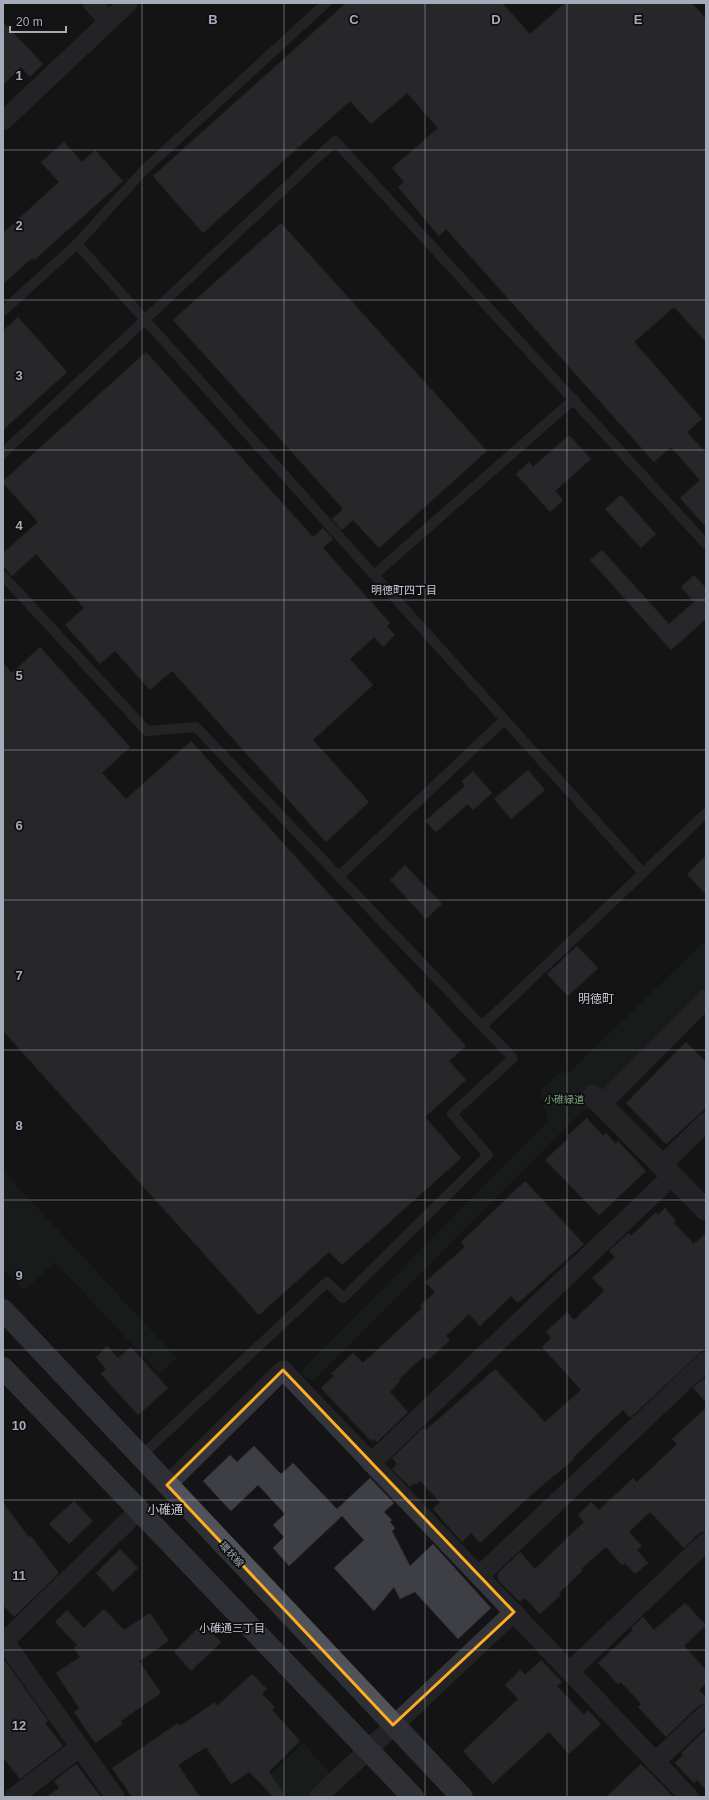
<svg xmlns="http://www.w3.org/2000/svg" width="709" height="1800" viewBox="0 0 709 1800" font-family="Arial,'Noto Sans JP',sans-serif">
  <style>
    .green { fill: #1c241d }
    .building { fill: #3e3f44; stroke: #2e2e32 }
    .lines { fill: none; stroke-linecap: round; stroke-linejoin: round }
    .service { stroke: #35363b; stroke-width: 10 }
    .minor { stroke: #35363b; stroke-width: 19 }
    .tertiary { stroke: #35363b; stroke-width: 22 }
    .primary { stroke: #51535b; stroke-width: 22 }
    .marked { fill: none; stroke: #ffad23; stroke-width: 3; stroke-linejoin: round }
    .grid { fill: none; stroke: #a5abb8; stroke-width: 1; stroke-opacity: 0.55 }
    .labels { text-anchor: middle; stroke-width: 3.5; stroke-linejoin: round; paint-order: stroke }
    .park-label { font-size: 10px; fill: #7aa47b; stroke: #0f0f11 }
    .street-label { font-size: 10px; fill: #a5abb8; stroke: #0f0f11 }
    .neighbourhood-label { font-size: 11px; fill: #c6cad3; stroke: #0f0f11 }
    .quarter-label { font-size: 12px; fill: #c6cad3; stroke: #0f0f11 }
    .grid-label { font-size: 13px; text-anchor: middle; font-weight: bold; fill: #a5abb8; stroke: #0f0f11; stroke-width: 3.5; stroke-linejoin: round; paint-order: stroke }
  </style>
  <rect width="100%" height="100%" fill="#141416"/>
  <g class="green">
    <path d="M706,940v55l-114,115h-9l-269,271 -8,-3 -6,-6 248,-251 -8,-30 22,-20 4,4z"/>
    <path d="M3,1171l174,187 -17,16 -105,-112 -31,29 -21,-23z"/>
    <path d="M303,1743l28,31 -25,23h-17l-7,-7 -9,7h-3l-9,-13z"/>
  </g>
  <g class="building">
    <path d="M346,3h156l28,31 35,-31h127l14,16v323l-32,-35 -40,35 68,77 -15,13 19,21v74l-26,-29 20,-18 -29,-33 -17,15 -208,-233 -7,7 -41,-49 6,-5 -12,-14 46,-40 -31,-35 -36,31 -21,-23 -147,132 -50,-57z"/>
    <path d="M3,22l40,42 -13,13 -9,-10 -18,18z"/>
    <path d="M64,142l18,20 13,-12 28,31 -89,79 -2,-2 -29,26v-51l56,-51 -18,-20z"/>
    <path d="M281,223l206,228 -108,97 -26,-28 -11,10 -10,-11 11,-10 -170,-189z"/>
    <path d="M18,317l49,55 -64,58v-99z"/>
    <path d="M146,352l167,185 10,-9 10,11 -10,9 67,75 -3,3 8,9 -12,12 -9,-10 -24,22 23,26 -60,55 56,62 -43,40 -154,-171 -22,19 -35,-39 -15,13 -35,-39 19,-17 -48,-54 -24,22 -9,-10v-13l35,-31 -35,-39v-2z"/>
    <path d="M569,435l22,24 -36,32 8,9 -13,12 -34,-38 13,-12 4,5z"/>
    <path d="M621,495l35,39 -15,14 -36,-39z"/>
    <path d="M602,550l67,74 25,-22 -13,-15 13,-12 12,13v31l-35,31 -81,-90z"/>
    <path d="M40,647l90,100 -28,26 24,26 65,-58 275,305 -17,15 17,19 -41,37 36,41 -119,107 -13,-13 -70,63 -256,-284v-368l9,10z"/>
    <path d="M528,770l17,20 -34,29 -17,-20z"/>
    <path d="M473,771l19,22 -19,17 -5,-6 -32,28 -11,-11 40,-35 -3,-5z"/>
    <path d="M706,856v39l-19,-21z"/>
    <path d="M405,865l37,39 -16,15 -36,-39z"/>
    <path d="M577,946l21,22 -30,28 -21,-22z"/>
    <path d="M686,1042l20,20v46l-40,36 -40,-41z"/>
    <path d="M587,1118l16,18 3,-3 10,11 2,-3 28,30 -47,44 -54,-55 24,-22 -2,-2z"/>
    <path d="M525,1181l59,63 -66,59 -7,-7 -31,30 -11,-12 -23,22 4,4 -22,20 -4,-4 -25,23 1,2 -10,11 18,20 -31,30 -3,-3 -3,2 -50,-53 13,-12 -3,-2 22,-21 10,10 59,-55 -2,-2 15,-14 -10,-10 40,-35 -4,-5z"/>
    <path d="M665,1208l11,13 -2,2 20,21 12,-11v114l-76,71 -7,-8 -27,25 -23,23 1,1 -42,35 -52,49 -9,-10 -9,9 -29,-33 7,-7 -20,-21 -4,4 -1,-2 -5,4 -18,-18 5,-5 -5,-6 31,-30 3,2 69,-61 50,53 36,-32 -39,-43 9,-9 -5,-6 21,-20 7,8 29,-28 1,-2 -12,-12 23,-21 -6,-6 20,-18 2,3 25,-24 2,3z"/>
    <path d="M107,1346l11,12 13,-11 37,41 -30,27 -37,-41 5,-5 -10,-12z"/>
    <path d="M704,1378l2,3v21l-13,-14z"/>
    <path d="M706,1408l-1,123 -7,3 -14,14 -34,-36 -21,20 13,14 -5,4 11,13 -13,11 -10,-11 -3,2 -16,-18 -25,22 2,1 -24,23 2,2 -21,19 -15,-16 -5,4 -22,-22v-7l22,-21 15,17 49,-47 -6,-7 13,-13 8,8 34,-32 4,4 40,-38 -5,-5z"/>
    <path d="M254,1446l27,28 12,-11 44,46 33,-31 24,25 -10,9 8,8 -2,2 5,6 -3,3 18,35 23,-22 58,64 -33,31 -43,-47 -15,7 -6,-12 -20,24 -40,-43 30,-28 -22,-24 -53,50 -16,-18 11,-11 -11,-12 12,-11 -27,-29 -27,26 -28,-30 27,-26 7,7z"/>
    <path d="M74,1501l19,20 -24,23 -20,-20z"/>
    <path d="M3,1503l26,34 2,-1 28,37 -45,44 -11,-12z"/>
    <path d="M120,1549l18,19 -25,24 -17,-19z"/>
    <path d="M685,1603l21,22 -22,21 22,24v13l-7,7 7,7v6l-8,3 -32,31 -28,-30 3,-3 -20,-22 -3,2 -20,-21 35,-33 -2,-2 12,-11 11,13z"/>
    <path d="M104,1609l20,21 26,-17 19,28 -30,20 22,32 -26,18 -14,10 2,3 -28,19 -21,-31 5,-4 -23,-35 24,-16 -6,-9 3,-3 -22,-23 12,-12 17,18z"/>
    <path d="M203,1623l18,19 -30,29 -17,-19z"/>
    <path d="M3,1658l45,63 -3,2 18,23 -43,33 -17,-22z"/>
    <path d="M541,1660l21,22 -5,4 27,29 4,-5 13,14 -32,30 -20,-22 -56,52 -30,-33 55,-52 -13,-14 15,-15 5,5z"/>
    <path d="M252,1674l15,15 -5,5 13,13 -3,3 28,31 -31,31 17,25h-12l-25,-25 -18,12 -25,-37 -28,18 22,32h-68l-20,-29 66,-45 2,3 35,-24 2,4z"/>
    <path d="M706,1729v61l-9,-10 -3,3 -19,-20 8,-8 -2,-2z"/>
    <path d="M76,1764l25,33h-54l12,-9 -5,-7z"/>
    <path d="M641,1764l25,25 6,8h-66z"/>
  </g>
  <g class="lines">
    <g class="service">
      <path d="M77,244l297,331"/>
      <path d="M3,311l74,-67 67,-74 182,-167"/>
      <path d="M574,399l-200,176 269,298"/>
      <path d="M3,453l332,-312 371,403"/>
      <path d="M3,576l144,155 49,-4 286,299 224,-213"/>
      <path d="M339,876l165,-156"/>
      <path d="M140,1457l187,-175 16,16 145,-143 -36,-41 61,-56 -31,-32"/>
    </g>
    <g class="minor">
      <path d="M92,3l17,18"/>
      <path d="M3,121l125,-118"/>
      <path d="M601,1105l105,-106"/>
      <path d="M661,1166l45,-44"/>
      <path d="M371,1463l301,-287"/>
      <path d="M167,1485l116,-115 406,427"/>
      <path d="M479,1576l227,-215"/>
      <path d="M3,1639l112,158"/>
      <path d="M3,1643l135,-132"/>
      <path d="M570,1671l136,-129"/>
      <path d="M655,1762l51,-48"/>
      <path d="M14,1797l66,-50"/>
      <path d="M318,1797l196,-185"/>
    </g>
    <path class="tertiary" d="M593,1096l113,114"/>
    <g class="primary">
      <path d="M3,1310l459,487"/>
      <path d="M3,1368l410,429"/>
    </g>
  </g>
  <path d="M0 0H709V1800H0ZM283,1370l231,242 -121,113 -226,-240z" fill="#141416" fill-opacity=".55" fill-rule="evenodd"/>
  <path class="marked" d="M283,1370l231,242 -121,113 -226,-240z"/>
  <path class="grid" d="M142,3v1794M284,3v1794M425,3v1794M567,3v1794M3,150h703M3,300h703M3,450h703M3,600h703M3,750h703M3,900h703M3,1050h703M3,1200h703M3,1350h703M3,1500h703M3,1650h703"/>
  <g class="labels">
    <g class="park-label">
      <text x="564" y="1103">小碓緑道</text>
    </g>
    <g class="street-label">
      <text transform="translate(232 1554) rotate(47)" y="4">環状線</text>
    </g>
    <g class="neighbourhood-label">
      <text x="404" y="594">明徳町四丁目</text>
      <text x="232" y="1632">小碓通三丁目</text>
    </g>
    <g class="quarter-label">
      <text x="596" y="1003">明徳町</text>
      <text x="165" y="1514">小碓通</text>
    </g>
  </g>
  <g class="grid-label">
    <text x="213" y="24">B</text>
    <text x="354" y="24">C</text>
    <text x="496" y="24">D</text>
    <text x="638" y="24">E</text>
    <text x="19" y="80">1</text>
    <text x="19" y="230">2</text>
    <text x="19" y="380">3</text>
    <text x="19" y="530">4</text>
    <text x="19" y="680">5</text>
    <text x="19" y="830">6</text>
    <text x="19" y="980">7</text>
    <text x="19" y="1130">8</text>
    <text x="19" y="1280">9</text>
    <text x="19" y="1430">10</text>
    <text x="19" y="1580">11</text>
    <text x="19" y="1730">12</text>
  </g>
  <rect width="709" height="1800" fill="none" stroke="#a5abb8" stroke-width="8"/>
  <path d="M10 26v6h56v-6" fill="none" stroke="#a5abb8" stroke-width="2"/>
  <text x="16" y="26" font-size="12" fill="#a5abb8" stroke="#0f0f11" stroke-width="3" paint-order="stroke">20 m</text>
</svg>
